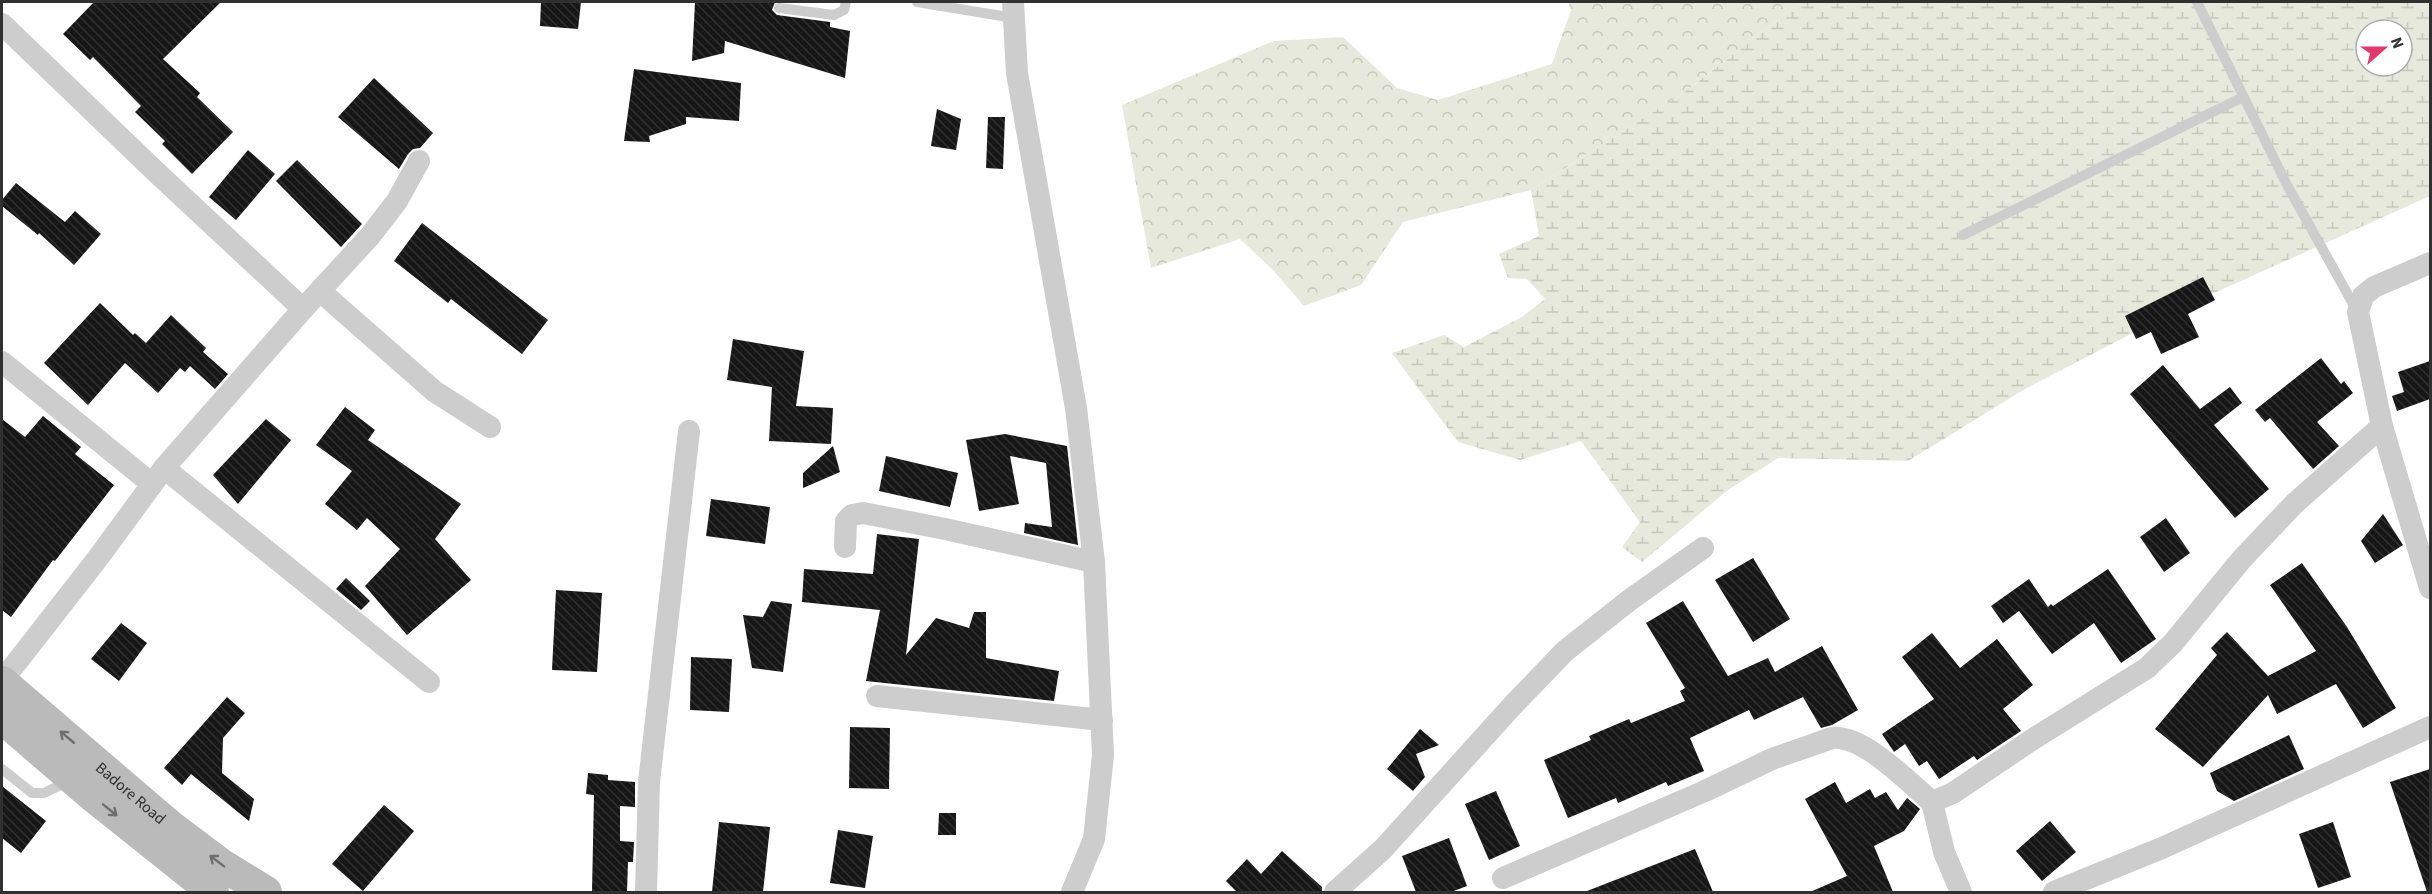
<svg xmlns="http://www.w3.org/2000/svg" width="2432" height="894" viewBox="0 0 2432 894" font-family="'Source Sans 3',sans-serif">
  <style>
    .forest { fill: url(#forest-crowns) }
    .wetland { fill: url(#wetland-marsh); fill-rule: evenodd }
    .building { fill: url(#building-back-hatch) }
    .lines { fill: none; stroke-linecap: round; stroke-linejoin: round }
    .lane { stroke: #cdcdcd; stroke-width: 10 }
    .street { stroke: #cdcdcd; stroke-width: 22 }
    .secondary { stroke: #bababa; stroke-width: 32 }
    .oneway { stroke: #6e6e6e }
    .labels { text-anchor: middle; stroke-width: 6; stroke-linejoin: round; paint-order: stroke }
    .street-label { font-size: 16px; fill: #303030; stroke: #fff }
  </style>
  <defs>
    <pattern id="forest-crowns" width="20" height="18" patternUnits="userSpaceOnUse" patternTransform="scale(1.5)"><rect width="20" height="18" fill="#e6e9dc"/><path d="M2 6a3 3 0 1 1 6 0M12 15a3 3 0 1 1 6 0" fill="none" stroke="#c6c8bd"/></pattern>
    <pattern id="wetland-marsh" width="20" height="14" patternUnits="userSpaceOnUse" patternTransform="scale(1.5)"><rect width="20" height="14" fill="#e6e9dc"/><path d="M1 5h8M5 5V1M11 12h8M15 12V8" fill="none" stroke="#c6c8bd"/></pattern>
    <pattern id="building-back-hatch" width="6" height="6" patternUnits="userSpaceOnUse" patternTransform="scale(1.5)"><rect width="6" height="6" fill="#171717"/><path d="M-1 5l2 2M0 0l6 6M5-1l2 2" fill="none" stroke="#303030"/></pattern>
  </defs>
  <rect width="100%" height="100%" fill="#fff"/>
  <path class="forest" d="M1568,2h233l-115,89 -155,99 -128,32 -42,63 -57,21 -31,-36 -33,-31 -89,29 -29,-163 152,-64 69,-4 54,51 41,12 114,-36 19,-54z"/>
  <path class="wetland" d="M1801,2h629v194l-247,111 -158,82 -117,72 -130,-3 -50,32 -86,72 -20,-15 18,-25 -59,-81 -61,19 -62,-18 -66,-89 52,-18 20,12 58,-30 23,-18 -18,-20 -19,-1 -9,-24 40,-18 -8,-46 155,-99zM2366,30h36v36h-36z"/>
  <g class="building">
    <path d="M94,2h127l-58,57 37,34 -3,4 36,35 -41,42 -30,-30 3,-3 -30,-29 6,-6 -48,-49 -3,3 -27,-26z"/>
    <path d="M541,2h40l-3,27 -38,-3z"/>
    <path d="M695,2h80l-3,8 5,5 53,7v5l20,4 -5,47 -120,-37 -1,12 -32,8z"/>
    <path d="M634,69l107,14 -2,38 -53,-4v7l-37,12 1,6 -26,-1z"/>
    <path d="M374,78l59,55 -13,15 -7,1 -5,5 -9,15 -61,-52z"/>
    <path d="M937,109l24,10 -5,31 -25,-4z"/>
    <path d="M988,117h17l-2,52 -17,-1z"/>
    <path d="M248,150l27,24 -39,46 -27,-23z"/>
    <path d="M297,160l65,64 -21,23 -65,-66z"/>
    <path d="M16,183l49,39 10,-11 26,23 -27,31 -35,-32 -1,2 -36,-29v-6z"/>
    <path d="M422,223l126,97 -26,34 -71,-55 -3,4 -54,-42z"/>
    <path d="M2203,277l12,23 -27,14 11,23 -38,17 -10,-22 -15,7 -11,-23z"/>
    <path d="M100,303l33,32 2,-2 11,10 25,-28 35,33 -3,4 25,22 -13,15 -25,-23 -5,6 -5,-4 -22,25 -33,-30 -37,42 -44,-42z"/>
    <path d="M733,339l71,12 -8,55 37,2 -2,36 -62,-3 3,-54 -45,-7z"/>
    <path d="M2321,358l20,26 3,-3 9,12 -36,29 22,24 -26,23 -43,-51 -5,4 -10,-12z"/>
    <path d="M2430,361v38l-33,12 -5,-15 12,-4 -6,-20z"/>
    <path d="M2163,365l37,44 30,-22 12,16 -28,22 55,64 -34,29 -105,-124z"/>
    <path d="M345,407l30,23 -7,10 93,64 -26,35 36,41 -64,55 -42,-49 35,-37 -33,-31 -10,12 -32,-26 27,-33 -36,-26z"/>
    <path d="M43,416l38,31 -6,7 39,31 -59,76 -2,-1 -42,57 -9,-7v-191l23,18z"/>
    <path d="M266,419l25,21 -53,64 -25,-29z"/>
    <path d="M1005,434l62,12 11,99 -54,-12 1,-10 27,4 -6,-64 -36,-7 9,48 -40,7 -13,-71z"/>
    <path d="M833,446l7,26 -37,16v-15z"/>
    <path d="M886,456l72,17 -8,34 -71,-16z"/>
    <path d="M711,499l59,8 -5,37 -59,-8z"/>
    <path d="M2383,514l20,31 -28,18 -14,-22z"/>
    <path d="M2166,518l24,35 -26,19 -24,-35z"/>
    <path d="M877,534l42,5 -13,116 30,-37 33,10 5,-16h12v46l73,13 -5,30 -188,-20 14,-71 -78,-8 2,-33 69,5z"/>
    <path d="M1753,558l37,61 -37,23 -38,-62z"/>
    <path d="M2302,563l45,64 49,81 -33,20 -27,-44 -59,30 -9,-19 -65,72 -48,-38 62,-74 -6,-7 16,-16 41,44 48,-25 -46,-66z"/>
    <path d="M2108,569l48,70 -35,24 -27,-40 -42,31 -33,-43 -16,12 -12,-17 38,-27 19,28 3,-3 2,2z"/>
    <path d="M346,578l24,23 -9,9 -25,-21z"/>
    <path d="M556,590l46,3 -5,79 -45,-2z"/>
    <path d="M771,601l21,3 -9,68 -31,-4 -9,-53 20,2z"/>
    <path d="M1683,601l45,75 40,-18 7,14 47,-26 36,64 -26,15 -11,3 -18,-31 -49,23 -5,-10 -59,28 14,33 -36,15 -2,-4 -48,21 -2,-5 -48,20 -24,-58 47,-20 -2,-4 40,-17 2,4 54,-22 -5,-10 5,-3 -39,-65z"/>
    <path d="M121,623l26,20 -28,38 -28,-22z"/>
    <path d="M1932,633l28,35 37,-29 36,46 -30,24 18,22 -44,29 -3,-4 -35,23 -12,-18 -8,5 -14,-22 -11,8 -12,-18 52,-35 -32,-42z"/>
    <path d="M691,657l41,2 -3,53 -39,-2z"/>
    <path d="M227,697l18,16 -22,25 -1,35 32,26 -5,22 -58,-47 -9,11 -18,-17z"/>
    <path d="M850,727l40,1 -1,61 -40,-1z"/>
    <path d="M1420,729l19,16 -23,9 9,23 -12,14 -26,-22z"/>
    <path d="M2289,735l15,34 -70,32 -17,-10 -7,-18z"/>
    <path d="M2430,769v123h-3l-37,-110z"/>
    <path d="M588,773l20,2v5l27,2v25l-15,-1v35l14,1 -1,20h-5l-1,30 -35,-1 2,-96 -8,-1z"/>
    <path d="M1835,782l11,21 24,-14 5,9 11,-6 12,18 9,-12 13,11 -16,22 -30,15 19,46h-83l37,-16 -42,-77z"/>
    <path d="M2,786l44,35 -25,32 -19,-15z"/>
    <path d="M1496,791l24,55 -31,14 -24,-56z"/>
    <path d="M384,805l30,26 -51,60 -31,-27z"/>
    <path d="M939,813h17v22h-18z"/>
    <path d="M2050,821l26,31 -34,29 -26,-30z"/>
    <path d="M719,822l51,5 -7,65h-51z"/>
    <path d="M2333,822l18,55 -33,11 -19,-54z"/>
    <path d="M838,830l35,6 -8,52 -35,-5z"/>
    <path d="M1449,838l18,48 -16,6h-35l-14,-36z"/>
    <path d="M1695,849l18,43h-126v-1z"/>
    <path d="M1282,851l40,36v5h-85l-11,-11 21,-22 14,15z"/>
  </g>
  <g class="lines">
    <g class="lane">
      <path d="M917,2l97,16"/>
      <path d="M2197,2l90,183 70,126"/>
      <path d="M779,8l55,7 10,-5 2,-8"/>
      <path d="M1963,235l280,-138"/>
      <path d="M2,769l30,24h12l27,-13"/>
    </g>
    <g class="street">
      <path d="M1013,2l4,71 59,335 18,154 9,193 -9,84 -22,53"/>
      <path d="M2,24l153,147 148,138"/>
      <path d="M2430,263l-56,24 -11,9 -5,16 24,114 48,162"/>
      <path d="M320,291l114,100 56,36"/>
      <path d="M2,362l150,122"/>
      <path d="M164,468l265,214"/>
      <path d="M845,547l1,-26 6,-6 11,-2 82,16 149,33"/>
      <path d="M2,681l96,-123 66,-90 139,-159 67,-73 27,-35 22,-40"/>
      <path d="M877,696l225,24"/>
      <path d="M1503,878l202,-87 67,-32 60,-21c32,-3 76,44 100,64"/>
      <path d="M646,892l3,-110 40,-351"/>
      <path d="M1335,892l48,-43 130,-144 52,-54 66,-52 72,-51"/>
      <path d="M1961,892l-17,-40 -12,-50 21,-9 77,-52 117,-73 26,-25 68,-83 53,-56 88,-78"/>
      <path d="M2054,892l108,-44 268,-121"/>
    </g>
    <g class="secondary">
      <path id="s1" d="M2,682l167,143 53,40 44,27"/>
      <path d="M2,718l92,79 119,95"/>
    </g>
  </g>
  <defs><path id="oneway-shaft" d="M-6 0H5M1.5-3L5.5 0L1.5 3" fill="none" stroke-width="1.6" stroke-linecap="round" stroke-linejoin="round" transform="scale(1.5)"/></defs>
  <g class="oneway">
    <use href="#oneway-shaft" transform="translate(67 737) rotate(-140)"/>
    <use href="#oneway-shaft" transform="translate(110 810) rotate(39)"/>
    <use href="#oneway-shaft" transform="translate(217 861) rotate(-143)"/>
  </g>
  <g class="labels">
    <g class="street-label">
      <text dy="6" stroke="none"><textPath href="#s1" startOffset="170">Badore Road</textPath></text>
    </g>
  </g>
  <rect width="2432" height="894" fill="none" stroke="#303030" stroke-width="6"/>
  <g transform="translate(2384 48) rotate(69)"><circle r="28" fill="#ffffff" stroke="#acacac" stroke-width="1.5"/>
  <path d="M0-4.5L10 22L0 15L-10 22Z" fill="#df3a6c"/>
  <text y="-9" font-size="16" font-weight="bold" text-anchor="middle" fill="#303030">N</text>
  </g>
</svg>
